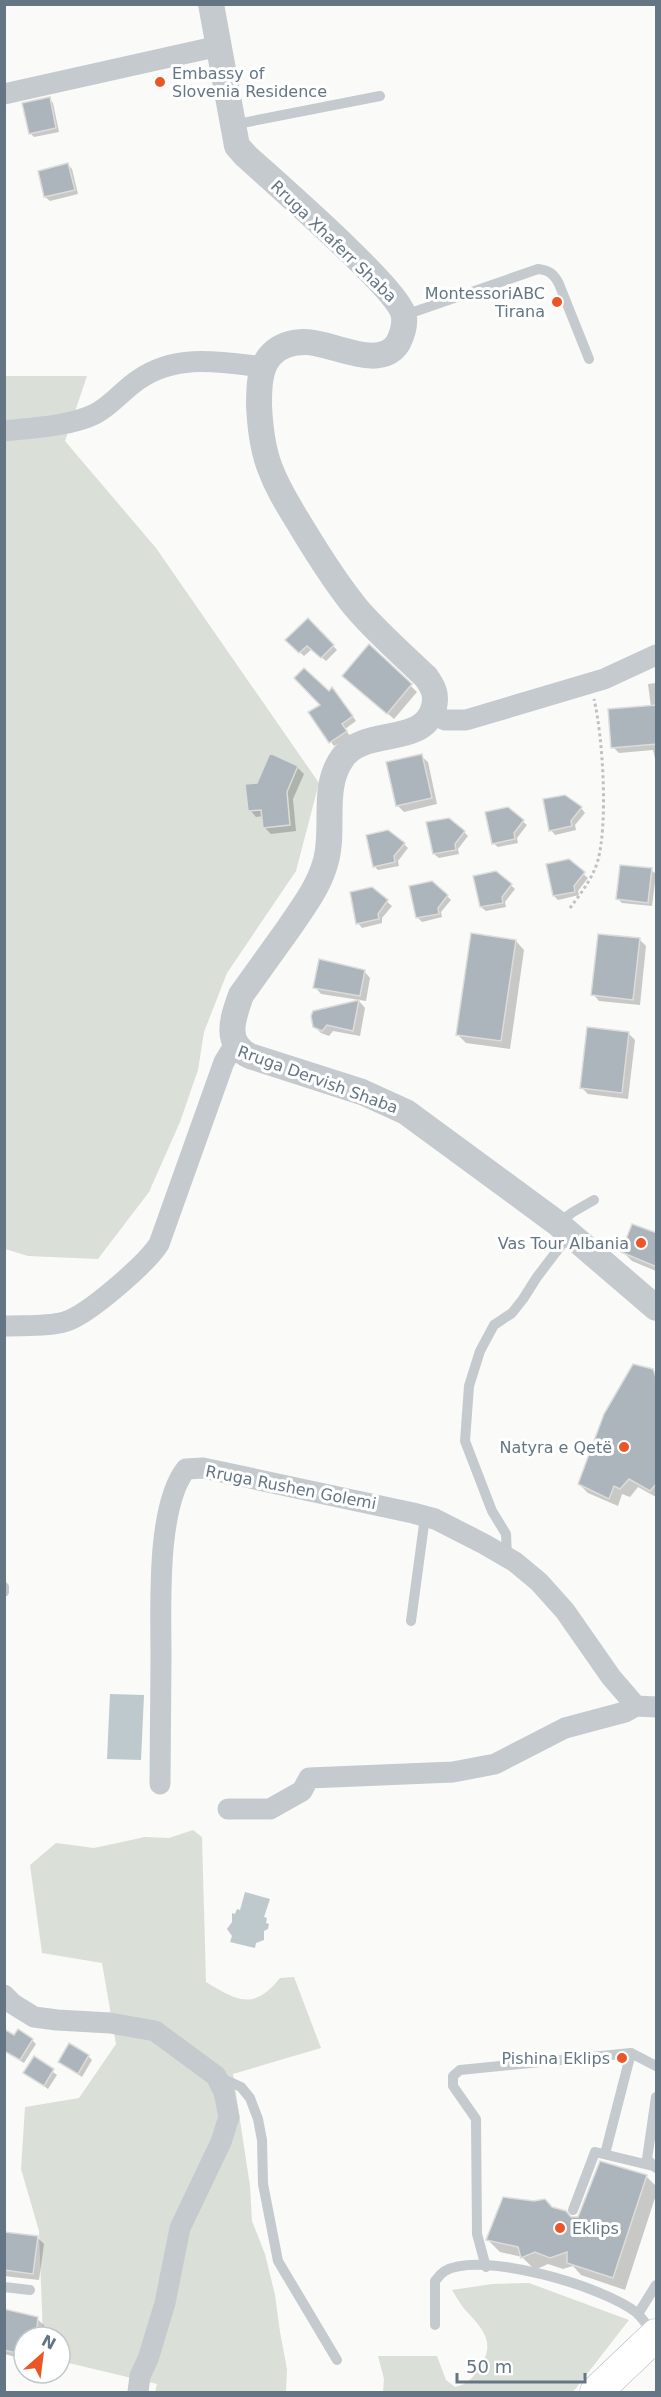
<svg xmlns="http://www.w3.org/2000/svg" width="661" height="2397" viewBox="0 0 661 2397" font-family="'DejaVu Sans',sans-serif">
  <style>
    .green { fill: #dae0d7 }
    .water { fill: #bec9ce }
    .shadow { fill: #0003 }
    .building { fill: #acb5bb; stroke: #dcdcda; stroke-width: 1.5 }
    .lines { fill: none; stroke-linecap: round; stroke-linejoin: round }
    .primary-casing { stroke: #b6bcc0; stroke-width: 33 }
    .path { stroke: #bfc2c5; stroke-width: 3; stroke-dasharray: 3 3; stroke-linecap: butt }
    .service { stroke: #c5cace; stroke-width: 10 }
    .minor { stroke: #c5cace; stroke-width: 21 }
    .tertiary { stroke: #c5cace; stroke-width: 26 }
    .primary { stroke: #fff; stroke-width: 32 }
    .poi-dot { fill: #ec5526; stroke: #fff; stroke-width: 2 }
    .labels { text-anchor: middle; stroke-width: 6; stroke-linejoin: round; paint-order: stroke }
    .poi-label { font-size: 16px; fill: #647684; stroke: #fff; text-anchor: end }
    .street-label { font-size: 16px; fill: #647684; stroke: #fff }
  </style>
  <rect width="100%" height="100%" fill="#fafaf8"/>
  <g class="green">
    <path d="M4,376h83l-22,65 91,107 163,235 -23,88 -69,102 -23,59 -6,38 -18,52 -31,70 -51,67 -70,-3 -23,-7z"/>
    <path d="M193,1830l9,7 4,145c32,19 47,29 74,-4l14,-1 27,71 -88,26 17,112 2,35 13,33 10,41 5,37 7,37 -1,23h-131l2,-8 -97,-23v-24h-17l-4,-106 -18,-62 4,-62 54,-9 37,-54 -14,-81 -60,-10 -12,-88 26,-22 38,5 51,-11 24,1z"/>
    <path d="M529,2283l100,37 -56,72h-190l1,-13 -6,-23h59l9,24 9,7c13,-3 18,-9 25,-20 15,-23 5,-36 -12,-54 -6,-6 -11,-15 -16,-23l40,-6z"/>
  </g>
  <g class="water">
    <path d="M110,1694l34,1 -3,65 -34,-1z"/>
    <path d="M245,1892l25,7 -6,18 3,1 -1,5 3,1 -1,5 -4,2v9l-8,3 -1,5 -25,-6 2,-6 -5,-7 5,-7v-9l3,1 2,-5 3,1z"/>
  </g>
  <g class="shadow">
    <path d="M49,99l4,4 6,29 -25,5 -4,-4z"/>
    <path d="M68,165l4,4 6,25 -28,7 -5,-4z"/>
    <path d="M308,620l29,30 -11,11 -14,-12 -8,7 -17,-16z"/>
    <path d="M369,646l48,46 -23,27 -44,-37z"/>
    <path d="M656,683v80l-3,-13 -34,3 -6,-6 38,-40 -3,-23z"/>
    <path d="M333,689l23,32 -11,8 5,7 -16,10 -24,-33 12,-8z"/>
    <path d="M421,756l7,6 9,42 -33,8 -7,-7z"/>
    <path d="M297,767l7,7 -11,25 3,32 -25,3 -7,-7 -1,-11 -7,1 -6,-7 8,-26z"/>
    <path d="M581,808l4,5 -10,12 1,5 -21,5 -4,-5z"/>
    <path d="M507,809l20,16 -10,13 1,5 -20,4 -5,-4z"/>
    <path d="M464,832l4,4 -10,13 1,5 -20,4 -5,-4z"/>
    <path d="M404,844l4,4 -10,13 1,5 -21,4 -4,-4z"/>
    <path d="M568,861l20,17 -10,13 1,4 -21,5 -4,-4z"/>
    <path d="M651,870l5,4 -4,32 -30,-3 -4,-4z"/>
    <path d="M496,872l19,17 -10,13 1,5 -20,4 -5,-4z"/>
    <path d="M372,889l20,17 -10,12v5l-20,5 -4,-5z"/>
    <path d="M447,896l4,4 -10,12 1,5 -20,5 -4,-4z"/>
    <path d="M640,940l6,6 -6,59 -41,-4 -6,-7z"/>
    <path d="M516,941l8,9 -14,99 -44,-6 -9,-9z"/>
    <path d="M364,971l6,7 -4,23 -45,-7 -6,-7z"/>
    <path d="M359,1001l6,7 -5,28 -27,-5 -4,5 -8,-3 -7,-7z"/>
    <path d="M628,1033l7,7 -7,59 -40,-5 -6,-6z"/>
    <path d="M656,1235v36l-24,-10 -9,-9z"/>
    <path d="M652,1370l4,4v123l-18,-10 -8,10 -8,-3 -4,12 -30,-13 -9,-9z"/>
    <path d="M4,2034l28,6 4,4 -12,19 -20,-12z"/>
    <path d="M88,2056l4,4 -10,17 -22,-15z"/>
    <path d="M34,2058l23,17 -9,14 -23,-16z"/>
    <path d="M646,2176l10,10v9l-31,95 -44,-15 -8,-9 -10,3 -15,-5 -13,6 -13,-13 -22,-5 -12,-12 46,-37 19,6 18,10 8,-1z"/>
    <path d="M4,2234l33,3 7,7 -5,36 -35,-4z"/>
    <path d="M4,2311l33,8 7,6 -1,12h-19v22l-20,-5z"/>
  </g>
  <g class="building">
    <path d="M50,97l6,31 -27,6 -7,-31z"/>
    <path d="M68,163l7,27 -31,7 -6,-26z"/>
    <path d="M308,618l26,27 -13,13 -14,-12 -8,7 -14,-13z"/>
    <path d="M369,644l43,40 -25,30 -45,-38z"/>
    <path d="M304,668l25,23 3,-4 21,29 -11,8 5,7 -18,12 -21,-31 12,-7 -26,-27z"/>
    <path d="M657,705v39l-46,4 -3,-39z"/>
    <path d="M270,753l28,13 -11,26 3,33 -27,3 -2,-18 -13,1 -3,-27 12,-1z"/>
    <path d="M422,754l10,44 -36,8 -10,-44z"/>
    <path d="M565,795l17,12 -11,14 1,5 -23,5 -6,-32z"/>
    <path d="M508,807l16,13 -10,13 1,6 -23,5 -7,-32z"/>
    <path d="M449,818l16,13 -10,13 1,6 -23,4 -7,-32z"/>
    <path d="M388,830l17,13 -11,13 1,6 -22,5 -7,-32z"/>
    <path d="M569,859l16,13 -11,14 1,6 -22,4 -7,-32z"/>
    <path d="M620,865l32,3 -4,35 -32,-4z"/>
    <path d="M496,871l16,13 -10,13 1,6 -23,4 -7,-31z"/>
    <path d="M432,881l16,14 -10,13 1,6 -23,4 -7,-32z"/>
    <path d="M372,887l16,13 -10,14 1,5 -23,5 -6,-32z"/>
    <path d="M471,933l45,7 -15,101 -45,-6z"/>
    <path d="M598,934l42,4 -7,62 -42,-5z"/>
    <path d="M319,959l46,11 -5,26 -47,-8z"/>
    <path d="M359,1000l-6,31 -26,-6 -5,6 -9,-4 -2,-11 2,-5z"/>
    <path d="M587,1027l42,5 -7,61 -42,-5z"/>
    <path d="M632,1224l25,9v34l-36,-15z"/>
    <path d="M633,1364l20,5 4,11v103l-7,8 -21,-12 -9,10 -6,-3 -5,13 -31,-15 26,-70z"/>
    <path d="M4,2029l10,6 4,-6 15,10 -13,21 -16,-9z"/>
    <path d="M69,2043l20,12 -11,19 -20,-12z"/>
    <path d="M34,2056l20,13 -10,17 -21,-13z"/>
    <path d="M600,2161l47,14 -34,103 -46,-15v-11l-17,6 -15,-6 -14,6 -3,-11 -32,-7 17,-43 31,4 11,-2 7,8 14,4 5,6h7z"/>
    <path d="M4,2232l34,4 -5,38 -29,-4z"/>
    <path d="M4,2309l34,8 -2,20h-12v18l-20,-5z"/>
  </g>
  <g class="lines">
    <defs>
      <path id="primary" d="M596,2392l60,-57"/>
    </defs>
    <use href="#primary" class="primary-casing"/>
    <path class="path" d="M570,908c11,-15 23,-30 28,-48 10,-38 5,-122 -4,-161"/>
    <g class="service">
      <path d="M232,125l148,-29"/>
      <path d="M405,315l133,-46c11,1 16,5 21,15l30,75"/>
      <path d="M558,1223l15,-11 21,-12"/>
      <path d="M507,1557l-1,-23 -14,-23 -27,-70 4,-55 11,-35 14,-26 18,-12 11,-14 14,-22 32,-42"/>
      <path d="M4,1587v5"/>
      <path d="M411,1621l14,-104"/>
      <path d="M219,2077l22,10 9,11 8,21 4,21 1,44 15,77 59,99"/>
      <path d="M605,2154l26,-101"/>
      <path d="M656,2168l-9,-9 9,-62"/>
      <path d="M573,2210l22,-58 58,14"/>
      <path d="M486,2267l-9,-33 -1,-115 -23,-33v-10l7,-6 171,-17 25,13"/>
      <path d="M4,2287l26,3"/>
      <path d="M638,2314l18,-29"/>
      <path d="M435,2325v-44c3,-3 6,-8 10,-10 36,-21 161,16 192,42 6,6 12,15 17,21"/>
    </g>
    <g class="minor">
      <path d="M4,94l215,-48"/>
      <path d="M4,431c27,-3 67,-5 91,-17 16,-8 28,-24 43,-34 38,-27 83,-18 125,-13"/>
      <path d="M432,714l13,6h21l138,-41 52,-24"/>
      <path d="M4,1326c20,-1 42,1 60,-4 23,-6 82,-58 95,-78l65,-182 11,-18"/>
      <path d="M160,1784c0,-42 1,-85 1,-128 0,-49 -5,-149 25,-187l17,-1 210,45 22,6 49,25 31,18 24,20 26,29 46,66 25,29 20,1"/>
      <path d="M228,1809h42l32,-18 7,-13 144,-6 42,-8 70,-36 60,-16 11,-6"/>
      <path d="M4,1995l9,9 21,13 23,3 53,3 45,8 61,45 8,16 5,25 -8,25 -41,86 -15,75 -17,56 -8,17 -2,16"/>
    </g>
    <path class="tertiary" d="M211,4l26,142 9,10c25,23 156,136 158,161 1,8 -2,18 -6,26 -18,29 -66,-1 -93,-1 -13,0 -24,3 -33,12 -13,12 -13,35 -13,51 1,21 3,43 11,63 8,22 20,40 32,60 17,28 35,57 56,82 21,24 45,45 68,67 7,10 11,17 8,30 -10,40 -69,20 -91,50 -23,31 -7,73 -18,107 -7,24 -22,43 -36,64 -16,22 -32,45 -48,67 -8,23 -18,48 9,61l112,36 44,20 151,111 99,85"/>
    <use href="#primary" class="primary"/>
  </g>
  <g class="poi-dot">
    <circle cx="160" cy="82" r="6"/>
    <circle cx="557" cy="302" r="6"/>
    <circle cx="641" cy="1243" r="6"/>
    <circle cx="624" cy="1447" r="6"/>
    <circle cx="622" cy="2058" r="6"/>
    <circle cx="560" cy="2228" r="6"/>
  </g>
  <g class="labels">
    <g class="poi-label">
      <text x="172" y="79" text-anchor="start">Embassy of<tspan x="172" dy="18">Slovenia Residence</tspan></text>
      <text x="545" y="299">MontessoriABC<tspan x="545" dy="18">Tirana</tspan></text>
      <text x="629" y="1249">Vas Tour Albania</text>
      <text x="612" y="1453">Natyra e Qetë</text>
      <text x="610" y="2064">Pishina Eklips</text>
      <text x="572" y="2234" text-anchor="start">Eklips</text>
    </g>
    <g class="street-label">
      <text transform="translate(334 241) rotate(44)" y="6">Rruga Xhaferr Shaba</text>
      <text transform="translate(318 1079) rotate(20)" y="6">Rruga Dervish Shaba</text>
      <text transform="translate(291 1487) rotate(11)" y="6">Rruga Rushen Golemi</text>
    </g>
  </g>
  <rect width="661" height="2397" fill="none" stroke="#647684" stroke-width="12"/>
  <g transform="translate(42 2355) rotate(28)"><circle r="28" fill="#ffffff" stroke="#c1c8ce" stroke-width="1.5"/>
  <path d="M0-4.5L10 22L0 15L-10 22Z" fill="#ec5526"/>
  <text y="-9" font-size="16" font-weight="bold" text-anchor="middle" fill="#647684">N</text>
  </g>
  <path d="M457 2373v9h128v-9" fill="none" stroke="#647684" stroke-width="3"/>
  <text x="466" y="2373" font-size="18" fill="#647684" stroke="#ffffff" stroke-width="4.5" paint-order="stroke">50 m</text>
</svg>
